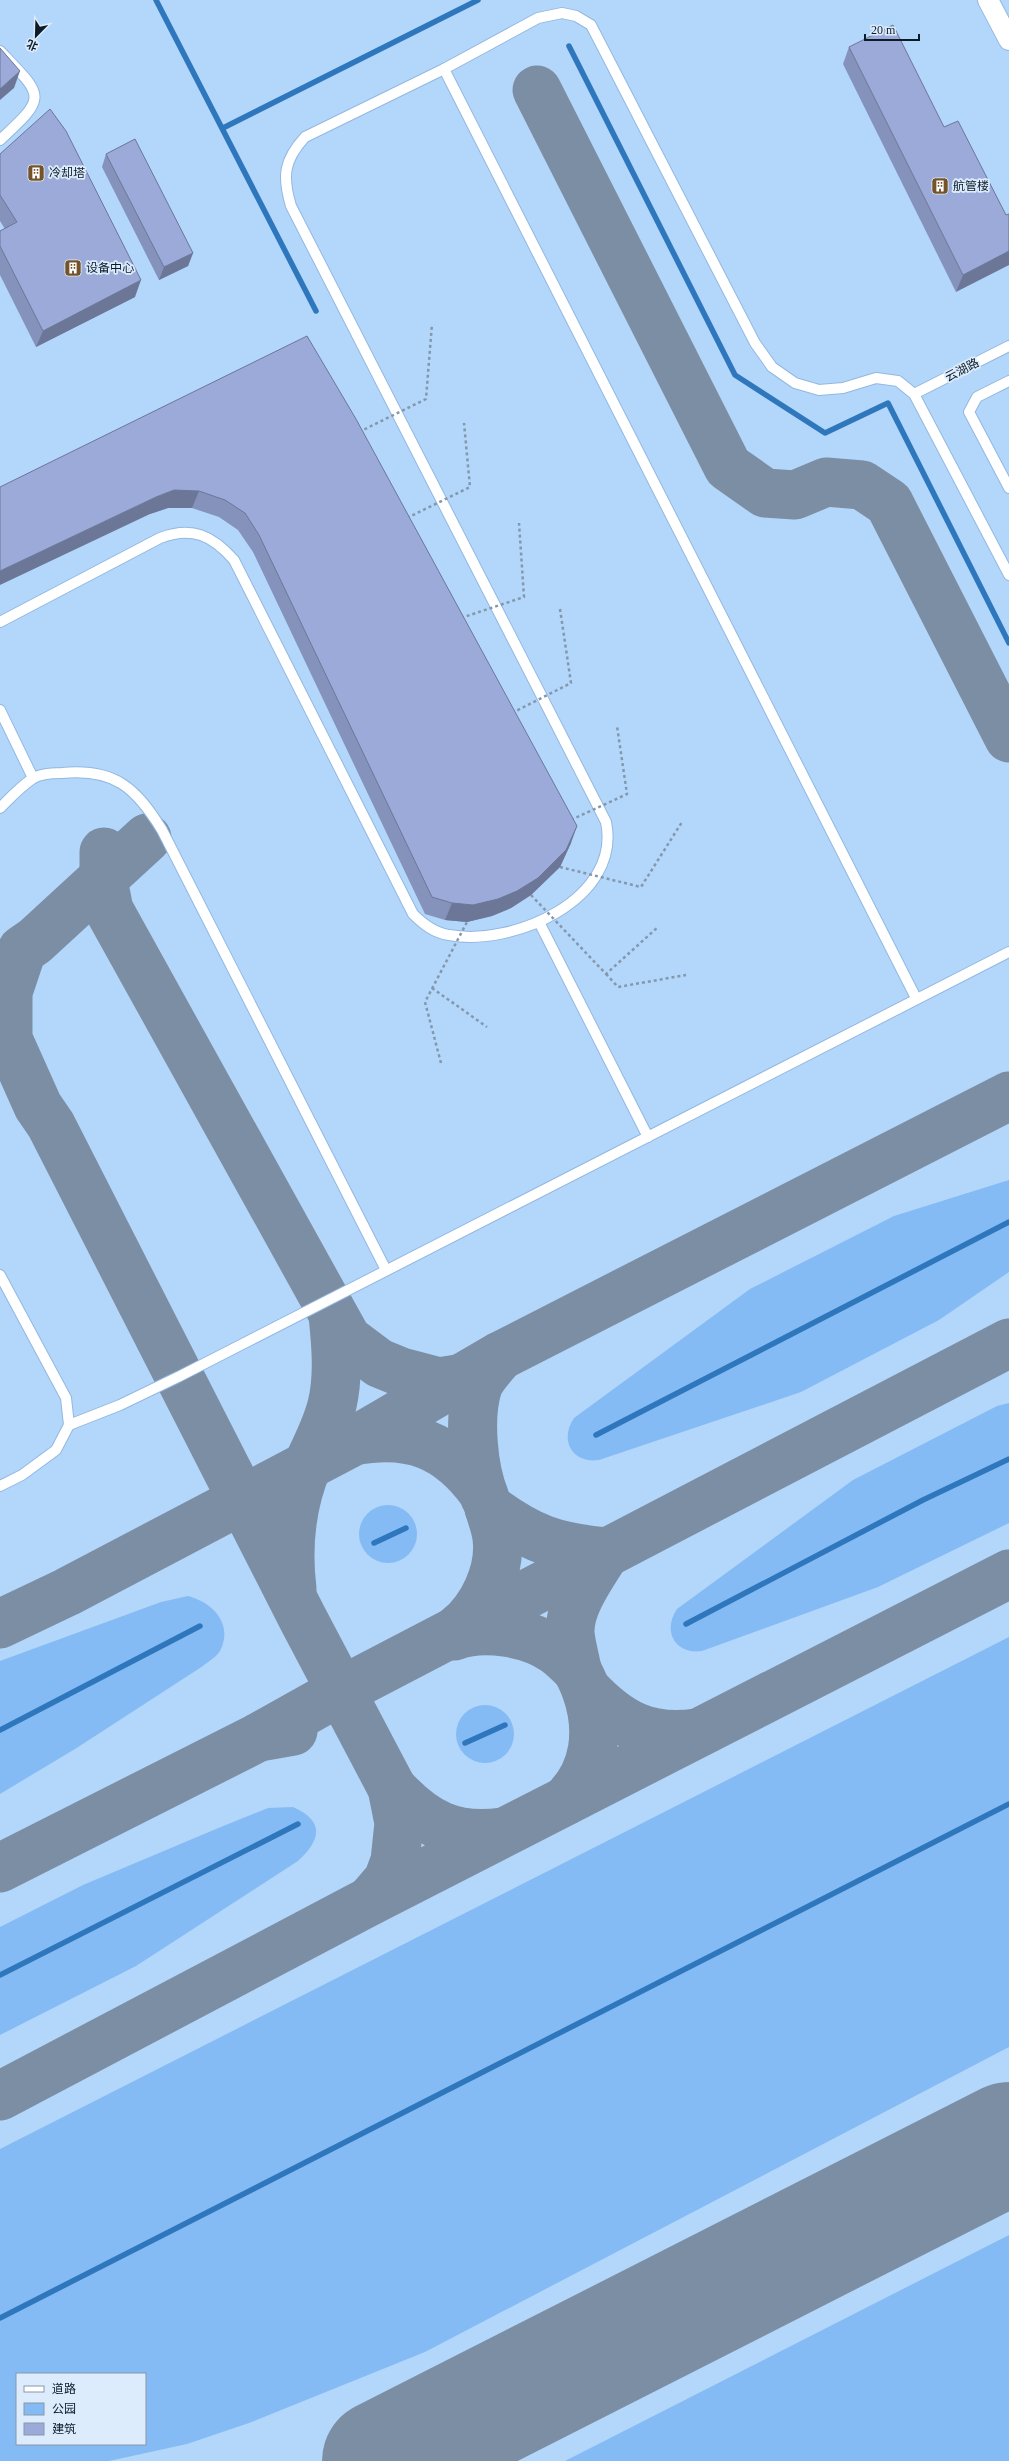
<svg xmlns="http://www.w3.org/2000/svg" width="1009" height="2461" viewBox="0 0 1009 2461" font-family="'Times New Roman','Noto Sans SC',serif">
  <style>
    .built { fill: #b3d6fb; fill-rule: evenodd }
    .green { fill: #85bbf4; fill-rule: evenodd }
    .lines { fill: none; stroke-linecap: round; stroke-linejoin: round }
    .stream { stroke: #2f77bc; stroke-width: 5.5 }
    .taxiway { stroke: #7c8ea3; stroke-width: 49 }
    .runway { stroke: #7c8ea3; stroke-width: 122 }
    .service-casing { stroke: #93b8e0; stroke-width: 12 }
    .minor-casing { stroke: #93b8e0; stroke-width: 22 }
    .path { stroke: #8498ad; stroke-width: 2.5; stroke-dasharray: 3 3; stroke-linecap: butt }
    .service { stroke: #fff; stroke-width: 10 }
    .minor { stroke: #fff; stroke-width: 20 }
    .path-bridge { stroke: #8498ad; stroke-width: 2.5; stroke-dasharray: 3 3; stroke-linecap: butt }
    .wall { fill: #8592bb }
    .shaded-wall { fill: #6c7798 }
    .building { fill: #9baad9; stroke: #6c7798 }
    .labels { text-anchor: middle; stroke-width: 3.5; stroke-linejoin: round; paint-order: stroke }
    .poi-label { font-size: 12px; fill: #0d1b29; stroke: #dcecfc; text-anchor: start }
    .street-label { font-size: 12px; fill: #0d1b29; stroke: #dcecfc }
  </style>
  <rect width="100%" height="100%" fill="#c8dff8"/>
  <path class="built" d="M0,0h1009v2461h-1009zM17,2374h128v70h-128z"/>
  <g class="green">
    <path d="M1009,1180v92l-70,48 -138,72 -202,68c-27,4 -40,-20 -25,-42l176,-129 144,-73z"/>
    <path d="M1009,1403v120l-131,64 -176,64c-27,4 -40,-20 -25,-42l176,-129 144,-74z"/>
    <circle cx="388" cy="1534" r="29"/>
    <path d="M188,1596c23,6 45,26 33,53 -3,7 -12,12 -18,17l-128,83 -75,45v-133l161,-59z"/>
    <path d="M1009,1637v410l-584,305 -176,71 -62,21 -78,17h-109v-312zM17,2374h128v70h-128z"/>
    <circle cx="485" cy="1734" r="29"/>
    <path d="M293,1807c32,14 28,33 5,54l-162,105 -136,69v-108l83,-42 133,-56 52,-21z"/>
    <path d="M1009,2235v226h-444z"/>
  </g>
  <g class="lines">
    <g class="stream">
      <path d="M156,0l160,311"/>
      <path d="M569,46l166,329 90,58 63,-30 121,240"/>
      <path d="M223,128l255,-128"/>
      <path d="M596,1435l413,-213"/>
      <path d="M374,1543l32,-15"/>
      <path d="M686,1624l237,-124 86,-41"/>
      <path d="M0,1730l200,-104"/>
      <path d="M465,1743l40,-18"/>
      <path d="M0,1975l298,-151"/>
      <path d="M0,2318l1009,-514"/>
    </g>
    <g class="taxiway">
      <path d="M537,90l191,377 37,26 30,2 31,-13 36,3 27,18 120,235"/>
      <path d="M147,838l-112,103 -13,9 -14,42v47l30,67 13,19 252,494 89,169 7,35 -4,38 -7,19 -18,21"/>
      <path d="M104,852v33l5,25 238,429 32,24 22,9 38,10 25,-4"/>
      <path d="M354,1441l146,-85 509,-260"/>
      <path d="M485,1498c-12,-29 -17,-81 -7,-112 4,-10 15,-21 22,-30"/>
      <path d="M489,1508c42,31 66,39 117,44 -14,23 -37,53 -36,81 1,12 5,25 7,37"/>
      <path d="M292,1589c-5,-42 -1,-85 16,-125 9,-19 19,-38 24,-59 7,-29 4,-61 1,-90"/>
      <path d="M0,1624l67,-32 287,-151c57,-11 95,5 128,50"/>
      <path d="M458,1629c25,-20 43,-58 39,-91 -1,-10 -5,-20 -8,-30"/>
      <path d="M454,1636c29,-11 76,-4 102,15 7,5 14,12 21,19"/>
      <path d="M560,1641c9,15 20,31 26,49 14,39 10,82 -21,111"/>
      <path d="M586,1689c33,35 62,51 111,44"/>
      <path d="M259,1737l82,-46 668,-348"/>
      <path d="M392,1788c33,36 62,51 111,44"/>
      <path d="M0,1868l259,-131 34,-6"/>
      <path d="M0,2096l370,-195 639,-327"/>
      <path d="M351,2461l160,-65"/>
    </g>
    <path class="runway" d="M383,2461l626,-318"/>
    <defs>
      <g id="service">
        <path d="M0,51c44,46 48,45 0,89"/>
        <path d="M444,69l472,929"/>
        <path d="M1009,381l-32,16 -8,15 40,76"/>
        <path d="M914,394l95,-48"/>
        <path d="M0,622l160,-84c32,-12 52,-3 74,22l179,354c10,10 21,19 36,21 64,12 173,-36 157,-113l-315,-616c-9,-30 -7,-46 14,-69l139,-68 94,-51 24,-5 14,3 15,9 164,318 17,24 23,16 24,7 24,-2 33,-10 22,3 16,13 95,181"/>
        <path d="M0,710l33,68"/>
        <path d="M0,808c10,-10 20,-21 32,-29 7,-5 21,-6 30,-6 53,-5 74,15 100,57l224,440"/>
        <path d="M539,922l109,215"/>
        <path d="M0,1275l66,123 3,27 -13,25 -34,25 -22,11"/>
        <path d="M69,1425l51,-20 60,-29 829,-424"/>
      </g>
      <path id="minor" d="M988,0l21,40"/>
    </defs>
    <use href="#service" class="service-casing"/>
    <use href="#minor" class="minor-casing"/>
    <g class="path">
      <path d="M606,974l12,13 68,-12"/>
      <path d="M432,988l55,39"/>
    </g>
    <use href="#service" class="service"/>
    <use href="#minor" class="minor"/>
    <g class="path-bridge">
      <path d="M359,432l67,-33 6,-75"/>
      <path d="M407,518l63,-31 -6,-64"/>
      <path d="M461,618l63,-21 -5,-74"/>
      <path d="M512,713l59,-30 -11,-74"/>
      <path d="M571,820l56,-26 -10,-68"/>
      <path d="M560,867l81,20 41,-65"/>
      <path d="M531,895l75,79 52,-47"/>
      <path d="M441,1063l-16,-61 42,-80"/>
    </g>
  </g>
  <g class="wall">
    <path d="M849,47l95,80 62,88 -50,77 -113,-228z"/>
    <path d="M0,154l135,143 -99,50 -36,-72v-44l5,-2 -5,-8z"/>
    <path d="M106,154l87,99 -5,13 -29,14 -57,-113z"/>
    <path d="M307,336l264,507 -11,24 -29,28 -20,13 -19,8 -25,6 -22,-2 -20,-6 -172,-362 -15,-22 -19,-13 -27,-9h-24l-18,6z"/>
  </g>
  <g class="shaded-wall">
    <path d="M20,71l-6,17 -14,12v-11z"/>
    <path d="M1009,251v14l-53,27 7,-17z"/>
    <path d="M193,253l-5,13 -29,14 5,-13z"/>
    <path d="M141,280l-6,17 -99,50 7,-16z"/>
    <path d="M174,490l25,1 -7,17h-24l-18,6 -150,71v-14l156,-74z"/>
    <path d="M577,826l-6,17 -11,24 -29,28 -20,13 -19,8 -25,6 -22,-2 7,-17z"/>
  </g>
  <g class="building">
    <path d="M893,25l51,102 14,-6 48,94 3,-1v37l-46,24 -114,-228z"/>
    <path d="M0,48l20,23 -20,18z"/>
    <path d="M50,109l16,22 75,149 -98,51 -43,-85v-15l17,-9 -17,-27v-41z"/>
    <path d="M135,139l58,114 -29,14 -58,-113z"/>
    <path d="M307,336l49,83 221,407 -11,24 -28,28 -21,13 -19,8 -25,6 -21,-2 -20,-6 -173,-362 -14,-22 -20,-13 -26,-9 -25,-1 -18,7 -156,74v-84z"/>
  </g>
  <defs>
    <symbol id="building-square" viewBox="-11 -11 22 22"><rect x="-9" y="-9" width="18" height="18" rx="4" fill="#74532a" stroke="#dcecfc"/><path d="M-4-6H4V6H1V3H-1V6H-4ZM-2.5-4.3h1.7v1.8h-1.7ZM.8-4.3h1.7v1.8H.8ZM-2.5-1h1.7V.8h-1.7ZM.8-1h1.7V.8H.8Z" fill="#fff"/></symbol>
  </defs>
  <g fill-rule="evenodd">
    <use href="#building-square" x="26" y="163" width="20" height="20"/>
    <use href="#building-square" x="930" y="176" width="20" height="20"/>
    <use href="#building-square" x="63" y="258" width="20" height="20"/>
  </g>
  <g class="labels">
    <g class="poi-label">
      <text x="49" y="177">冷却塔</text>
      <text x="953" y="190">航管楼</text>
      <text x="86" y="272">设备中心</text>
    </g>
    <g class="street-label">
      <text transform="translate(962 370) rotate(-27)" y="4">云湖路</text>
    </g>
  </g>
  <rect x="16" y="2373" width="130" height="72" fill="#dcecfc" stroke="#8998a8"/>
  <rect x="24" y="2386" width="20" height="6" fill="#ffffff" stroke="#8998a8"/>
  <text x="52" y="2393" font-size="12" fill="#0d1b29">道路</text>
  <rect x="24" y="2403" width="20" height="12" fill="#85bbf4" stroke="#8998a8"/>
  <text x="52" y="2413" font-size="12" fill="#0d1b29">公园</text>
  <rect x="24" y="2423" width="20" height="12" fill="#9baad9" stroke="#8998a8"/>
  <text x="52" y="2433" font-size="12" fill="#0d1b29">建筑</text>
  <g transform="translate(36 36) rotate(203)" stroke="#dcecfc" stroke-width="3" paint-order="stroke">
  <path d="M0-3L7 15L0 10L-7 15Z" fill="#0d1b29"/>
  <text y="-6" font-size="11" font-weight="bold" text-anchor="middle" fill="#0d1b29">北</text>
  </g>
  <path d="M865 34v6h54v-6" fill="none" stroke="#0d1b29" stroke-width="2"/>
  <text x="871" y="34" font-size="12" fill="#0d1b29" stroke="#dcecfc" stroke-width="3" paint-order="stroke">20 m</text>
</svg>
